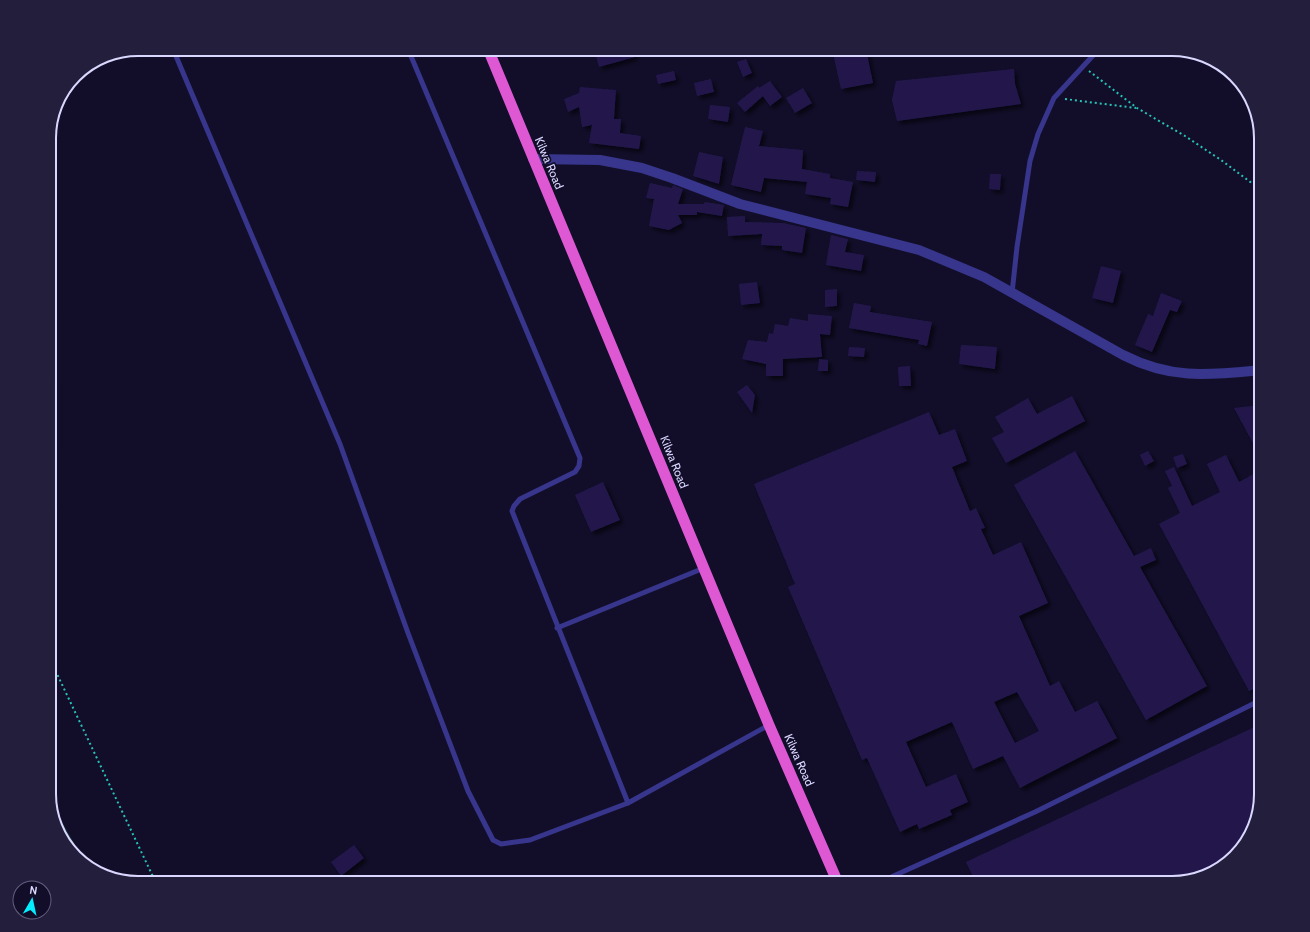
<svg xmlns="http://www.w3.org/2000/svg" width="1310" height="932" viewBox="0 0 1310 932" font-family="Cabin,sans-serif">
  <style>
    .green { fill: #113432 }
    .building { fill: #22194c; fill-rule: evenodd; filter: url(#shadow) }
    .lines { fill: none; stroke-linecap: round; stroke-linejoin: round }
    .path { stroke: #26c4b6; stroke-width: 2; stroke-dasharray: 2 3; stroke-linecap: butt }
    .service { stroke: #37368c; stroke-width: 5 }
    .minor { stroke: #37368c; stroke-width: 10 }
    .trunk { stroke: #de58d4; stroke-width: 11 }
    .labels { text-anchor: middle; stroke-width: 3.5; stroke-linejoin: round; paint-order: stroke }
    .street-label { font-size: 12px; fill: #dad7ff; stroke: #120e2a }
    .rim { fill: none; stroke: #dad7ff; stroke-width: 2 }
  </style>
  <defs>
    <filter id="shadow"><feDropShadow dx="3.5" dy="3.5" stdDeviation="2" flood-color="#0009"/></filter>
  </defs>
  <rect width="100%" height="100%" fill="#120e2a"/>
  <path class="green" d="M49,799l38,67 -3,-1 -26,-31z"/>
  <g class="building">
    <path d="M594,49h39l2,8 -36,10z"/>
    <path d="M832,49h34l7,34 -32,6z"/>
    <path d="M746,59l6,14 -9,4 -6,-15z"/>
    <path d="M1014,69l1,15 6,20 -124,17 -5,-21 4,-19z"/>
    <path d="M674,71l2,9 -18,4 -2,-9z"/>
    <path d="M711,79l3,13 -17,4 -3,-13z"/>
    <path d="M770,81l12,16 -12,9 -8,-11 1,1 -18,16 -8,-9 21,-17 1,2z"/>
    <path d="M580,87l36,3 -2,29h7l-1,14 21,3 -2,13 -50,-6 3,-18 -10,2 -3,-20 -11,5 -4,-13 15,-6z"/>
    <path d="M803,88l9,15 -17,10 -9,-15z"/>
    <path d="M710,105l20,2 -2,15 -20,-3z"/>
    <path d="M745,127l18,4 -4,15 44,4 -1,19 28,5v4l23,4 -5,25 -18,-3 1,-6 -26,-4 2,-12 -43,-4 -3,14 -30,-7z"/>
    <path d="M699,152l24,5 -4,27 -26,-8z"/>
    <path d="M857,171l19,1 -1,10 -19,-2z"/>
    <path d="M990,174h11l-1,16 -11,-1z"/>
    <path d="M650,183l22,5 1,-3 10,4 -5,15h26l1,-2 19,3 -2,11 -25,-4v3h-19l4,8 -13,7 -20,-4 5,-27 -8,-1z"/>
    <path d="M745,216v6l38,1 23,5 -4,25 -20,-3v-4l-21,-1 1,-11 -34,2 -1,-19z"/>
    <path d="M831,235l17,4 -3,13 19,3 -3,16 -35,-6z"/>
    <path d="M1101,266l20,5 -8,32 -21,-5z"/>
    <path d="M757,282l3,21 -19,2 -2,-21z"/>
    <path d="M837,289v17l-12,1v-17z"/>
    <path d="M1161,293l21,8 -5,11 -7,-2 -18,42 -17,-7 13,-31 5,2z"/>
    <path d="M854,303l17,3 -1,6 62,10 -5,24 -9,-2 1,-4 -70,-12z"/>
    <path d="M808,314l24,2 -2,19 -10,-1 2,23 -39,2v17h-17v-12l-24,-5 6,-19 19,2 2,-9 4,1 2,-10 13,2 2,-8 18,3z"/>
    <path d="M961,345l36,2 -2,22 -36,-5z"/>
    <path d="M849,347l16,1 -1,9 -16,-1z"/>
    <path d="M819,359l9,1v11h-10z"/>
    <path d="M910,366l1,20h-12l-1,-19z"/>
    <path d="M747,385l8,10 -3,18 -15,-21z"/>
    <path d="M1072,396l13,25 -79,42 -14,-25 12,-6 -9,-15 33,-19 9,16z"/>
    <path d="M1261,405v53l-27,-50z"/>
    <path d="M929,412l10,23 16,-6 12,32 -15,6 18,44 6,-3 9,20 -4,1 12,26 28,-13 27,61 -29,13 31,70 9,-5 16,31 22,-11 20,37 -97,50 -17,-32 -30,13 -21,-47 -46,20 20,45 30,-13 12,28 -18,8 2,5 -33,14 -2,-5 -17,8 -33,-74 -5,2 -74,-173 7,-3 -41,-100zM1017,692l22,39 -24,12 -21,-41z"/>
    <path d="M1075,451l59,105 17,-8 5,12 -16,7 67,119 -61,34 -132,-235z"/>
    <path d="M1148,451l6,10 -9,5 -5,-11z"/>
    <path d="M1183,454l4,10 -10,4 -4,-11z"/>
    <path d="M1226,455l13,27 22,-12v215l-12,6 -90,-167 21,-11 -12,-25 4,-2 -7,-15 9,-4 18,39 28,-14 -13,-28z"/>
    <path d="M603,482l17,38 -29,12 -16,-37z"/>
    <path d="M1261,724v70l-18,54 -31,26 -40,9h-196l-10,-21z"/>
    <path d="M354,845l10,13 -23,18 -10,-14z"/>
  </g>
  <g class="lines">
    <g class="path">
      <path d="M1089,71l48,37 48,28 36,24 40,30"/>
      <path d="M1065,99l71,9"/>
      <path d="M49,657l107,226"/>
    </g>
    <g class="service">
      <path d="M173,49l167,395 68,189 60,158 25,49 8,4 29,-4 98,-37 141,-78"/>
      <path d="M408,49l172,409 -1,8 -4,6 -55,27 -6,7 -2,5 116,292"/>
      <path d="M1012,293l5,-46 13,-86 8,-27 16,-36 45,-49"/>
      <path d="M557,628l147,-60"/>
      <path d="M878,883l157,-71 226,-112"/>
    </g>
    <path class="minor" d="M533,159l67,1 42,8 30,10 68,26 179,46 65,27 139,78c49,25 86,20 138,15"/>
    <path class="trunk" d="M488,49l281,676 69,158"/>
  </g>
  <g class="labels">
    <g class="street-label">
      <text transform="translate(549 163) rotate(67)" y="4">Kilwa Road</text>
      <text transform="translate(674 462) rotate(68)" y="4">Kilwa Road</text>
      <text transform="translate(799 760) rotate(66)" y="4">Kilwa Road</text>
    </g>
  </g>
  <path d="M0 0H1310V932H0ZM138 56H1172A82 82 0 0 1 1254 138V794A82 82 0 0 1 1172 876H138A82 82 0 0 1 56 794V138A82 82 0 0 1 138 56Z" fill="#221e3b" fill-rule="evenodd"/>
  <path class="rim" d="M138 56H1172A82 82 0 0 1 1254 138V794A82 82 0 0 1 1172 876H138A82 82 0 0 1 56 794V138A82 82 0 0 1 138 56Z"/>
  <g transform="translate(32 900) rotate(9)"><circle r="19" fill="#120e2a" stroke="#625e7f"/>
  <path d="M0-3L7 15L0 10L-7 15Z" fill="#03edff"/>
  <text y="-6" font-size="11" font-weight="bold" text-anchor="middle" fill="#dad7ff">N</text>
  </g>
</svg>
